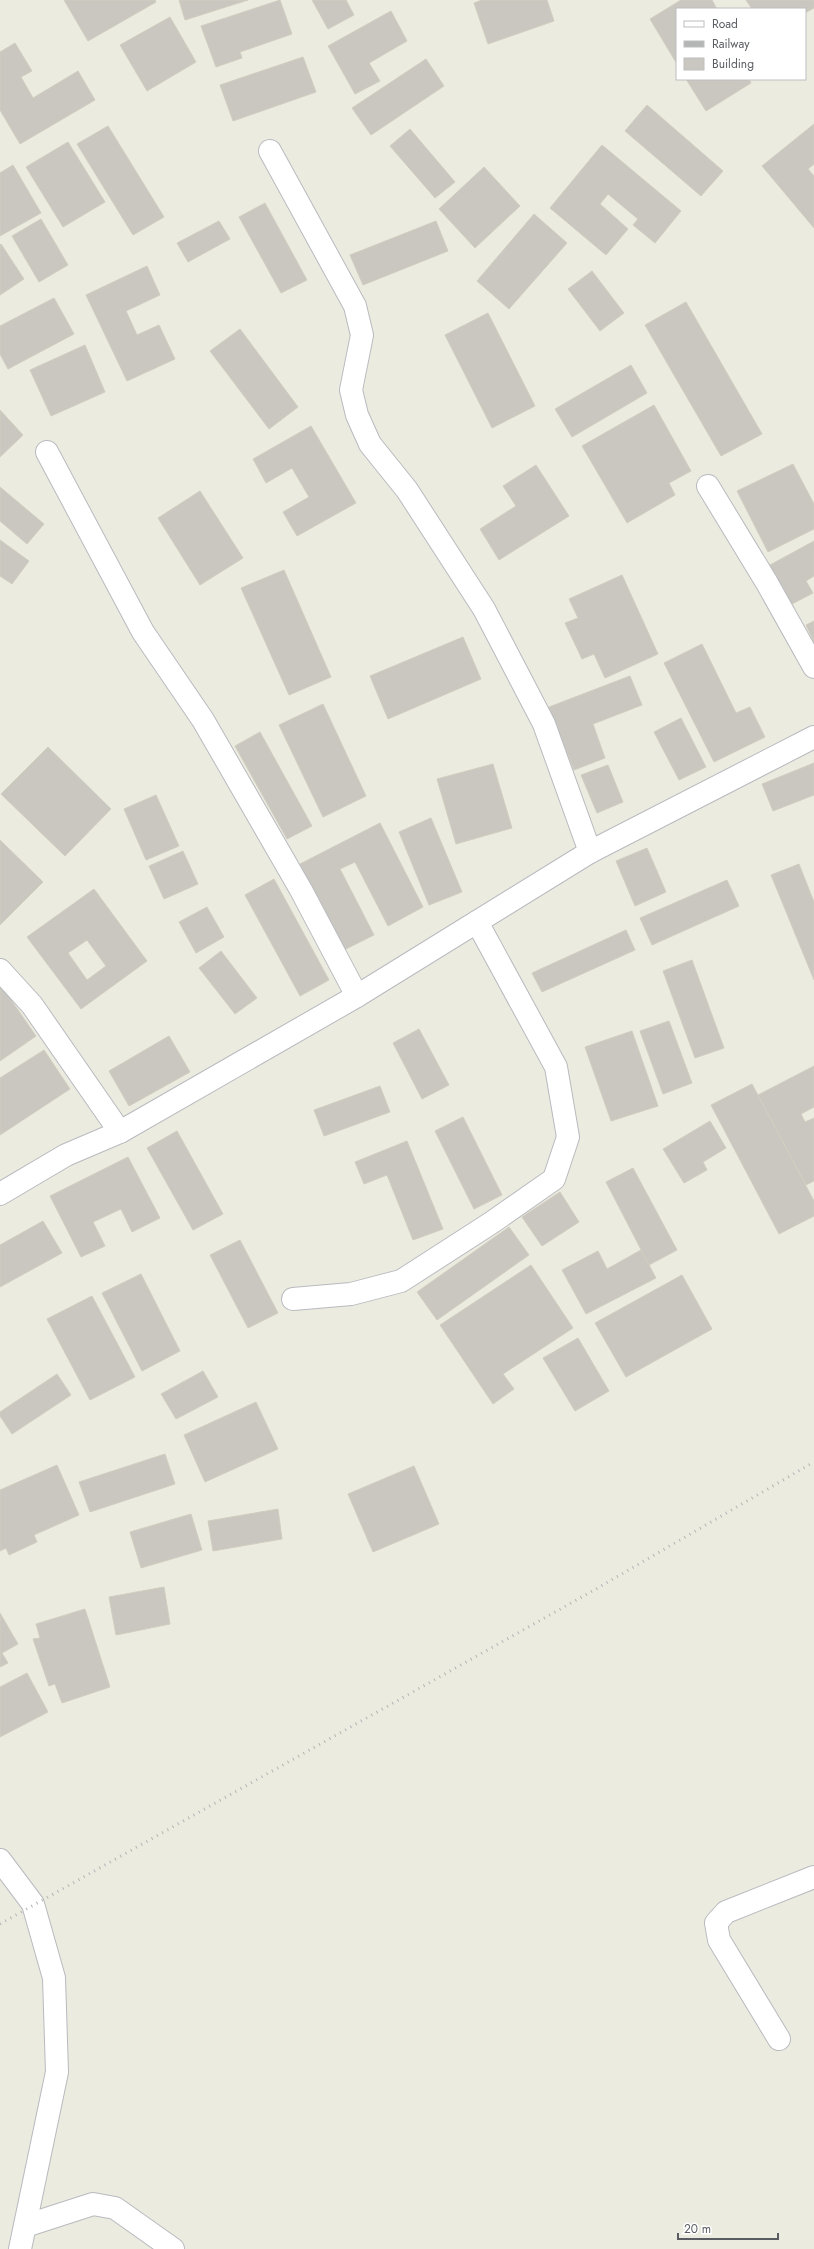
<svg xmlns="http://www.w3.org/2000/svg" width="814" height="2249" viewBox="0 0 814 2249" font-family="Jost,sans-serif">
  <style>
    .building { fill: #c9c7c0; stroke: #d1cdbf; fill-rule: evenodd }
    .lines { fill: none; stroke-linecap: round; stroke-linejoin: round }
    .minor-casing { stroke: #b8babf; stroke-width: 24 }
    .minor { stroke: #fff; stroke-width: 22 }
    .rail { stroke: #b4b5b5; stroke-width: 3; stroke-dasharray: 1 5; stroke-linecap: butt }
  </style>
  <rect width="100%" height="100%" fill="#ecebe0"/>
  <g class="building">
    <path d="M64,0h91l1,2 -68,39z"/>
    <path d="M179,0h69l-63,20z"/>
    <path d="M280,0l12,34 -52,18 2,6 -26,9 -15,-41z"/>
    <path d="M312,0h34l8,15 -26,14z"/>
    <path d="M482,0h65l7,21 -66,23 -14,-41z"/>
    <path d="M681,0h31l5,9h-40v55l-27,-45z"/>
    <path d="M746,0h68v8l-9,5v-4h-53z"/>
    <path d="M391,11l16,30 -38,22 11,18 -25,13 -27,-48z"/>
    <path d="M170,17l26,45 -49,29 -27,-46z"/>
    <path d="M15,43l17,28 -11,6 12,21 45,-27 17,29 -75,44 -20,-34v-58z"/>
    <path d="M303,57l13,35 -83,29 -13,-36z"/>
    <path d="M426,59l18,27 -73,49 -19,-27z"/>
    <path d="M686,79h63l2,4 -45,28z"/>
    <path d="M647,105l76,66 -22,25 -76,-65z"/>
    <path d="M814,124v40l-6,5 6,7v52l-52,-62z"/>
    <path d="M108,126l56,91 -31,18 -56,-91z"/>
    <path d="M410,129l45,53 -20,16 -45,-52z"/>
    <path d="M68,142l37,60 -42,25 -37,-60z"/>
    <path d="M602,145l79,66 -26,32 -22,-18 5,-6 -30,-25 -8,10 28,25 -22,26 -56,-47z"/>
    <path d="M13,165l28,48 -41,23v-63z"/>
    <path d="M484,167l36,39 -45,42 -36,-39z"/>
    <path d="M265,203l42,77 -26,13 -42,-76z"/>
    <path d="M534,214l33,29 -58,66 -32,-28z"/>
    <path d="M41,219l27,46 -29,17 -27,-46z"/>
    <path d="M219,221l11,18 -42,23 -11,-19z"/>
    <path d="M436,221l12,30 -85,34 -13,-30z"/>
    <path d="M1,244l23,35 -24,16v-50z"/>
    <path d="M147,266l13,29 -34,16 11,24 22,-10 16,34 -48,22 -41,-86z"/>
    <path d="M592,271l32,42 -24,18 -32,-42z"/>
    <path d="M54,298l20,36 -66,35 -8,-15v-28z"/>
    <path d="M686,302l76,132 -41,22 -76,-131z"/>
    <path d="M488,313l47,93 -43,22 -47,-93z"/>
    <path d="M240,329l58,78 -29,22 -59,-78z"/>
    <path d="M85,345l20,47 -54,24 -21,-46z"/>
    <path d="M631,365l16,28 -75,44 -17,-28z"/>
    <path d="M654,405l37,66 -22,12 6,12 -48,28 -45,-77z"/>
    <path d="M0,410l23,25 -23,22z"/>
    <path d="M311,426l45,77 -59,33 -14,-24 26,-15 -17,-29 -26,15 -13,-24z"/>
    <path d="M793,464l21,40v25l-46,23 -31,-61z"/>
    <path d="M536,465l33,51 -70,44 -19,-31 36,-23 -13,-20z"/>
    <path d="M0,487l44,37 -17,20 -27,-23z"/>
    <path d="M200,491l43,67 -43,27 -42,-67z"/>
    <path d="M0,540l29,21 -17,23 -12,-8z"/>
    <path d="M814,541v35l-8,5 7,12 -21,11 -22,-39z"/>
    <path d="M284,570l47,107 -42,18 -48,-107z"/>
    <path d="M622,575l36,79 -53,24 -11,-24 -12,5 -17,-36 13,-5 -9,-19z"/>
    <path d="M814,621v21l-8,-17z"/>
    <path d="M463,637l18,42 -93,40 -18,-43z"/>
    <path d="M702,644l34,69 14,-6 15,30 -51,25 -50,-99z"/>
    <path d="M630,676l12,29 -49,19 12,34 -31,12 -25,-63z"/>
    <path d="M323,704l43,92 -43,21 -44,-92z"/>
    <path d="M681,718l25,49 -27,13 -25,-48z"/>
    <path d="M260,732l52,94 -25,13 -52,-93z"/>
    <path d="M48,747l63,62 -46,47 -64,-62z"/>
    <path d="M814,763v32l-41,16 -11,-27z"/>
    <path d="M493,764l19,64 -56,16 -19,-65z"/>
    <path d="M608,765l15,37 -26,11 -16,-38z"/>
    <path d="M156,795l23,51 -33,14 -22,-51z"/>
    <path d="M431,818l31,74 -33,13 -30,-73z"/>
    <path d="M380,823l43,84 -35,19 -33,-64 -15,7 34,66 -30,15 -44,-86z"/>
    <path d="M0,840l43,42 -43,43z"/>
    <path d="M647,848l19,44 -31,14 -19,-45z"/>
    <path d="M183,851l15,33 -34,15 -15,-33z"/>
    <path d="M799,864l15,38v78l-43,-105z"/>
    <path d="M274,879l55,101 -29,16 -55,-101z"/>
    <path d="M727,880l12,26 -87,39 -12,-27z"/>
    <path d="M94,889l53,72 -66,48 -54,-72zM87,940l19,26 -19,14 -19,-27z"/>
    <path d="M207,907l17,30 -28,16 -17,-31z"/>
    <path d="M626,930l9,20 -93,42 -10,-19z"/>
    <path d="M221,951l36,47 -22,16 -36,-46z"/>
    <path d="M692,960l32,88 -29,10 -32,-87z"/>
    <path d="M0,984l36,52 -36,25z"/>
    <path d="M669,1021l23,62 -29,11 -23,-63z"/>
    <path d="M419,1029l30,56 -27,14 -29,-56z"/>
    <path d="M632,1031l26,75 -47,15 -26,-74z"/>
    <path d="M169,1036l21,36 -61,34 -20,-35z"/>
    <path d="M44,1050l26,39 -70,46v-57z"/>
    <path d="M814,1066v41l-13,7 4,8 9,-4v63l-8,4 -48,-90z"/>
    <path d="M752,1084l62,117v15l-35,18 -68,-129z"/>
    <path d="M380,1086l10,26 -66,24 -10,-26z"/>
    <path d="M463,1117l39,78 -28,14 -39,-78z"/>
    <path d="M710,1121l16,27 -23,14 4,8 -23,13 -21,-34z"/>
    <path d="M177,1131l46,83 -30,16 -46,-82z"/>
    <path d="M407,1141l36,88 -30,11 -26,-65 -23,9 -9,-22z"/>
    <path d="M128,1157l32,61 -28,14 -11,-23 -28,13 12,24 -24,11 -31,-61z"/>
    <path d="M633,1168l44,82 -28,15 -43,-83z"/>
    <path d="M560,1192l19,30 -37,24 -20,-29z"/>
    <path d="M43,1221l19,32 -62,34v-42z"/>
    <path d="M509,1227l20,28 -92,65 -20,-28z"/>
    <path d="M240,1240l38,73 -30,15 -38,-73z"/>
    <path d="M641,1250l15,28 -70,36 -24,-44 36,-19 9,18z"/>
    <path d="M531,1265l42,63 -70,46 11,15 -21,15 -53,-79z"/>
    <path d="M141,1274l39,77 -38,20 -40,-78z"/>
    <path d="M682,1275l30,54 -86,48 -31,-54z"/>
    <path d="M92,1296l43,81 -45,23 -43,-81z"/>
    <path d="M578,1338l31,53 -34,20 -32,-53z"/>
    <path d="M203,1371l15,26 -42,22 -15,-25z"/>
    <path d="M57,1374l14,21 -59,39 -12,-18v-4z"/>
    <path d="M256,1402l22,47 -73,33 -21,-47z"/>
    <path d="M165,1454l10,30 -85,28 -11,-30z"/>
    <path d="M57,1465l22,50 -45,20 3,7 -28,13 -3,-7 -6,3v-61z"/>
    <path d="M414,1466l25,58 -66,28 -25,-58z"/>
    <path d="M278,1509l4,30 -69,12 -5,-30z"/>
    <path d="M191,1514l11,36 -61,18 -11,-36z"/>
    <path d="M164,1587l6,37 -54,11 -7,-38z"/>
    <path d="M85,1609l25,78 -48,16 -7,-19 -6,2 -16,-47 7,-1 -4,-14z"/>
    <path d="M0,1613l18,31 -16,9 6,10 -8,4z"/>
    <path d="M27,1673l21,39 -48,25v-50z"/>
  </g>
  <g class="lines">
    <defs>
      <g id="minor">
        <path d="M270,151l85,155 7,29 -11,55 6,25 13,29 37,46 77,119 60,115 46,128"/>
        <path d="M47,452l96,180 60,88 98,170 56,106"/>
        <path d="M708,486l59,97 47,84"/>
        <path d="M0,970l32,35 88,127"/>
        <path d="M0,1194l66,-39 54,-23 237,-136 233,-144 224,-115"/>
        <path d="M293,1299l58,-5 50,-13 90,-58 63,-44 14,-42 -12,-70 -79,-145"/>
        <path d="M0,1860l33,44 21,74 3,94 -37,177"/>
        <path d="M779,2039l-60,-99 -3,-17 10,-11 88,-35"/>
        <path d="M25,2226l68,-22 22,4 58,41"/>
      </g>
    </defs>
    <use href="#minor" class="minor-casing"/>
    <use href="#minor" class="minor"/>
    <path class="rail" d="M0,1924l596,-335 218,-127"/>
  </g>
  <rect x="676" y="8" width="130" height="72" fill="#ffffff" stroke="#bdbec0"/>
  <rect x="684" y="21" width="20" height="6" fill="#ffffff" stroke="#bdbec0"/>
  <text x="712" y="28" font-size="12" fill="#595c61">Road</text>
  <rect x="684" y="41" width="20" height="6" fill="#b4b5b5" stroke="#bdbec0"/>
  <text x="712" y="48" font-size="12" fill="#595c61">Railway</text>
  <rect x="684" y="58" width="20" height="12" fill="#c9c7c0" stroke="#bdbec0"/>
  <text x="712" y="68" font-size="12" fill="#595c61">Building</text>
  <path d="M678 2233v6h100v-6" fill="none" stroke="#595c61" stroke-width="2"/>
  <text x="684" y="2233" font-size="12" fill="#595c61" stroke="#ffffff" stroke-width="3" paint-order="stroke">20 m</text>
</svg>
